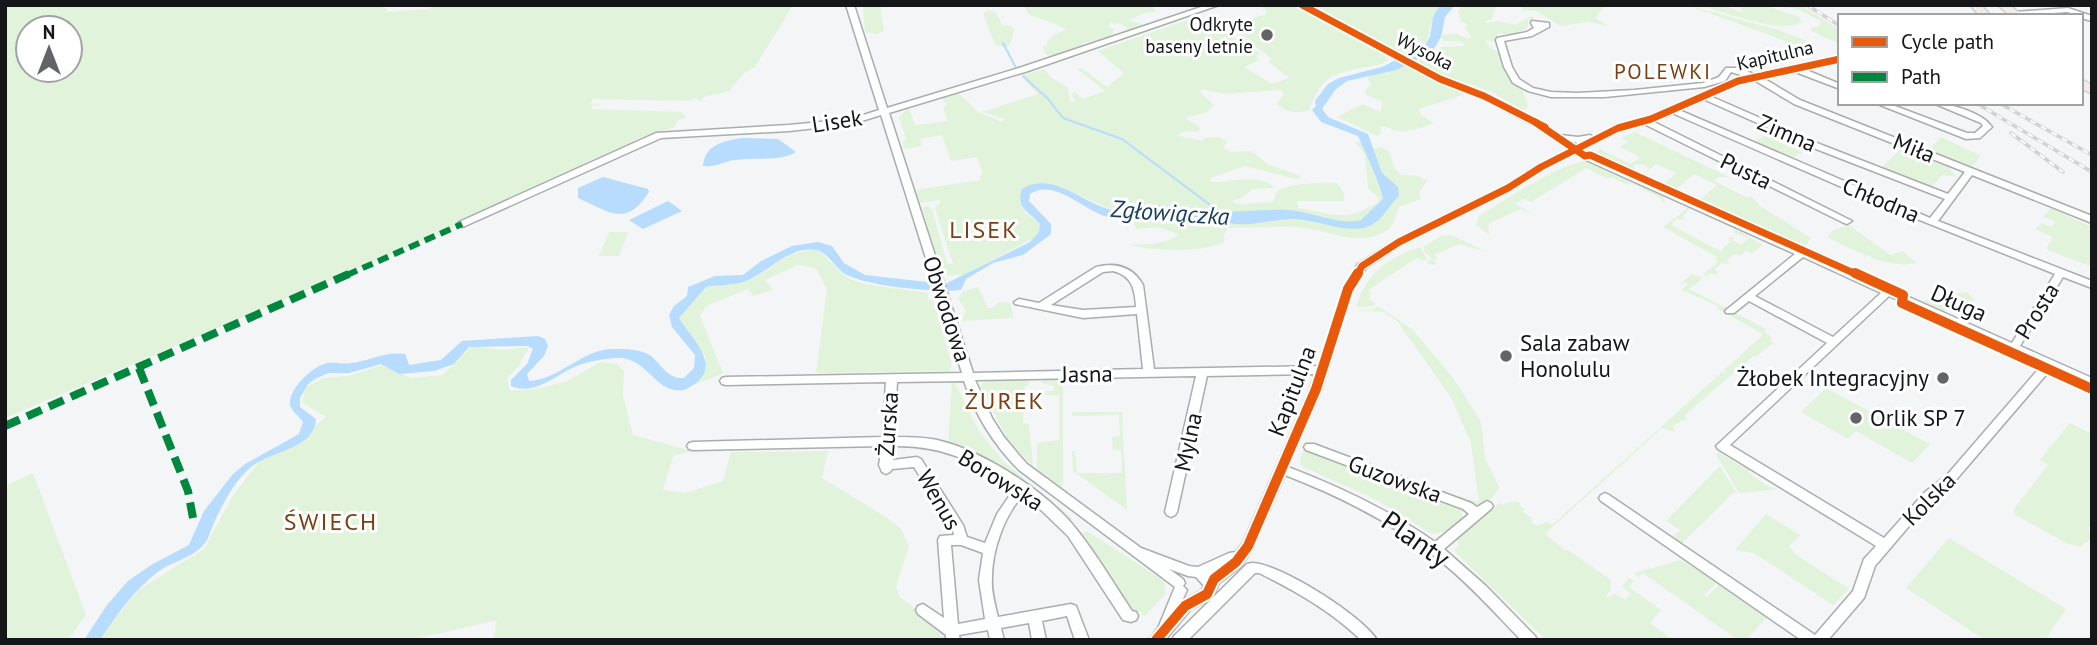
<svg xmlns="http://www.w3.org/2000/svg" width="2097" height="645" viewBox="0 0 2097 645" font-family="'PT Sans',sans-serif">
  <style>
    .green { fill: #e2f3db; fill-rule: evenodd }
    .water { fill: #b7dcfd }
    .lines { fill: none; stroke-linecap: round; stroke-linejoin: round }
    .stream { stroke: #b7dcfd; stroke-width: 2 }
    .minor-casing { stroke: #aaacad; stroke-width: 3 }
    .major-casing { stroke: #d1d1d2; stroke-width: 3 }
    .minor { fill: #fdfefe; fill-rule: evenodd }
    .major { fill: #f1ecea; fill-rule: evenodd }
    .rail-casing { stroke: #d2d2d2; stroke-width: 3.5 }
    .rail { stroke: #fff; stroke-width: 2; stroke-dasharray: 6; stroke-linecap: butt }
    .quiet-far1 { stroke: #00873e; stroke-width: 6; stroke-dasharray: 11 6; stroke-linecap: butt }
    .quiet { stroke: #00873e; stroke-width: 8; stroke-dasharray: 16 8; stroke-linecap: butt }
    .cycleway-far1-casing { stroke: #fff; stroke-width: 10 }
    .cycleway-casing { stroke: #fff; stroke-width: 14 }
    .cycleway-far1 { stroke: #e8590c; stroke-width: 7 }
    .cycleway { stroke: #e8590c; stroke-width: 10 }
    .poi-dot { fill: #636466; stroke: #fff; stroke-width: 2.5 }
    .labels { text-anchor: middle; stroke-width: 6; stroke-linejoin: round; paint-order: stroke }
    .far-poi-label { font-size: 19px; fill: #151618; stroke: #fff; text-anchor: end }
    .far-street-label { font-size: 19px; fill: #151618; stroke: #fff }
    .far-neighbourhood-label { font-size: 21px; letter-spacing: 2px; fill: #7a3e11; stroke: #fff }
    .street-label { font-size: 23px; fill: #151618; stroke: #fff }
    .poi-label { font-size: 23px; fill: #151618; stroke: #fff; text-anchor: start }
    .water-label { font-size: 24px; font-style: italic; fill: #163d5b; stroke: #fff }
    .neighbourhood-label { font-size: 24px; letter-spacing: 2px; fill: #7a3e11; stroke: #fff }
    .near-street-label { font-size: 28px; fill: #151618; stroke: #fff }
  </style>
  <rect width="100%" height="100%" fill="#f3f5f7"/>
  <g class="green">
    <path d="M5,5h371l11,4 -2,3 43,-3 11,-4h354l-38,62 -11,6 -15,18 -25,6 -4,4 -5,-3 -6,3 -96,-2 -3,5 13,1 -10,1 -2,3 91,3 4,5 -9,4 -2,6 -32,10 -182,88 -456,193zM28,28h42v42h-42z"/>
    <path d="M863,5h17l4,26 -7,3 -12,-2z"/>
    <path d="M1024,5h128l4,7 -11,1 -17,7 15,4 -6,5 -8,1 -8,-6 -10,-1 -3,4 6,2 -1,5 6,1c-13,4 -24,4 -37,9l-1,3 -23,9 -12,-1 -4,-8 5,-2v-3l6,-7 13,-5 -10,-6 -27,-9z"/>
    <path d="M1257,5h34l94,51 3,4c-6,5 -13,5 -21,7 -33,6 -46,9 -58,43 -12,4 -22,3 -32,-6l7,-10 -4,-4 -55,4 -23,-5 -2,3 14,13 -7,7 -22,6 16,10 -4,4 -11,-1 -10,4 27,6 1,-3 14,-1 9,5 -4,5 8,5 20,-1 18,14 32,11 -2,3 -6,-1 -48,-12 -34,12 -1,4c18,1 51,-10 64,6l-21,1 -12,9 -10,3 8,3 33,-2c3,-3 3,-7 5,-10 5,-9 50,-10 60,-9l8,11 -2,7h-46l1,7c23,3 47,14 68,1 6,-5 10,-3 14,-10l-12,-11 -3,-34 -10,-12 9,1 8,6 9,-2 8,4 6,18 6,6 17,1 9,5 -8,11 2,7 -22,8c-4,10 -5,21 -16,26 -27,14 -58,-4 -85,-6 -23,-1 -47,1 -70,1l-4,6v8c-19,11 -73,9 -95,3 16,-1 38,0 50,-11l-21,-7 -22,2 -6,-19h-18l-53,-24 -22,-1 -18,15 7,13 14,11 -1,8 -5,6 -71,37h-21l-20,-68 6,-1 4,3 14,50 2,5h5l-18,-56 5,-5v-3l-20,3 -4,-13 64,-10v-4l3,-1 -6,-18 -26,4 -9,-26 -22,4 2,7 -18,3 -1,-7 3,-3 -7,-22 10,-9 6,17 33,-4 -5,-14 4,-2 -5,-7 16,-5 20,19 24,10 3,-3 -23,-7 56,-18 -17,-18 23,-7 6,8 17,10 4,16 4,-2 -4,-7 4,-2 8,7 22,-8 -29,-23 7,1 24,18 17,-14 -26,-22 101,-35 61,37 -3,4 2,3 -15,7 28,17 17,-6 -20,-16 2,-2 -5,-6 -41,-28 38,23 -30,-20 6,-3 -6,-1 33,-11 -1,-5z"/>
    <path d="M1308,5h132l-9,19 -4,18 -23,14z"/>
    <path d="M1478,5h18l-4,14 -7,2 1,2 13,-2 16,4 16,-9 4,2 -7,3v7l-17,7 -13,-2 -2,9 -11,-2 4,7 12,6 8,26 13,11 6,16 -4,5 -32,-19 -23,-8 -12,5 6,2v4l-44,14 2,6 13,8c-11,4 -24,9 -36,8 -7,-1 -11,-5 -18,-5l1,7 -4,3 -40,-19 25,-13 18,8 3,-10 -17,-7 -1,-4 6,-7 -4,-7 53,-17 21,-13 24,-1 -4,-5h-19v-5l13,-3 12,6 5,-2 -7,-9 3,-4 -7,-2 -3,-11 3,-4z"/>
    <path d="M1520,5h80l4,2 -9,11 14,8 -20,-4 -29,4 -23,-15 -14,-1z"/>
    <path d="M1687,5l91,25 35,13 1,4 -9,1z"/>
    <path d="M1697,5h28l15,7 3,-2 -8,-5h28l36,12 3,5c-22,13 -79,-11 -105,-17z"/>
    <path d="M1774,5h27l39,25v14l-29,-13 1,-4h6l3,-6 -24,-12z"/>
    <path d="M988,10l8,2 6,13 9,1 3,4 -3,12 -4,5 -12,-2 -12,-32z"/>
    <path d="M1635,132l94,45h-10l-5,4 34,17 3,-2 9,10 51,32 -7,9 -24,-7 -91,-41 2,-2 8,4 18,-16 -23,-11 -21,18 -7,-2 9,5 -30,-15 15,8 16,-15 -20,-9 -16,13 9,-9 -6,-4 -10,1 2,4 -8,3 -34,-17 12,-10 -6,4 32,15 9,-7 -20,-10 8,-5 -7,-4z"/>
    <path d="M1765,136l38,16 -11,6 -39,-16z"/>
    <path d="M1941,137l40,19 -10,11 -43,-17z"/>
    <path d="M1901,149l46,18 10,10 -15,-2 -11,13 -51,-19z"/>
    <path d="M1584,161l78,35 4,6h-5l1,-3 -31,-16 -4,2 -16,-8 -3,2 -22,-11 -55,34 -7,-3 -9,4 21,14 -15,-8c-13,5 -19,9 -33,15l1,10 -13,-9 3,-9c28,-17 75,-49 105,-55z"/>
    <path d="M1688,208h2l-7,7 2,5 -8,-1 -5,4 1,3 53,28 -5,-4 10,-9 -3,-4 6,1 -1,2 8,5 8,-7 -15,-5 1,-4 28,16 -11,8 -6,-2 -6,5 -6,-2 -7,6 2,4 -7,-1 -7,6 3,4 -3,2 -5,-2 -4,3 5,2 -9,-3 16,-13 -3,-6 -52,-29z"/>
    <path d="M2051,208l41,19v40l-46,-18 7,-12 -18,-8 7,-6 10,4 3,-6 -12,-4z"/>
    <path d="M1849,225l41,30 13,-4 13,12c-27,7 -64,-14 -89,-26l7,-7z"/>
    <path d="M609,232h19l-9,24h-20z"/>
    <path d="M1451,235l36,17 -28,-8 -25,11 4,3 -5,3 5,3 -6,1 -6,-3 6,-4 -7,-5 -2,-6 18,-11z"/>
    <path d="M1420,247l7,12 -3,2 -7,-3 -49,32 3,3 -2,6 7,5 -3,2 -17,1c10,-34 32,-49 64,-60z"/>
    <path d="M816,250c13,6 20,22 34,29 14,7 60,11 78,14v7l5,-1 19,66 -3,6 -133,2 11,-84 -11,-21 -18,-3 -33,15 8,10 -20,6 -5,-7 -42,17 -6,10 23,57 -31,13 12,-15 2,-14 -27,-39 25,-30c13,-6 29,-2 43,-7 26,-10 36,-31 69,-31z"/>
    <path d="M1692,274l11,4 -14,11 35,18 3,-1 1,3 38,20 -2,2 8,7 -2,3 7,4 -5,-1 -16,13 -3,-1 -12,11 4,3 -3,3 -7,-2 -5,5 -45,39 3,6 -6,-1 -9,7 2,5 -13,-4 -117,106 21,17 2,-1 43,30v9l-5,7 2,2 7,-5 10,7 6,-6 -9,-8 7,-8 5,3 -5,6 32,23 -11,13 23,17h-127l-89,-86 -2,-4 4,-6 -3,-6 50,-40 -6,6c8,1 10,-6 21,-1l-2,2 6,5 -2,2 9,6v5l4,3 11,-4 5,3 170,-153 5,2 -3,-4 38,-34 -1,-3 -45,-25 2,-2 -34,-15 -2,-2 6,-5 -3,-2 -4,4v-3z"/>
    <path d="M978,287l10,21h5l6,-6 11,1 4,15 -52,3 4,-10 -8,-13 5,-6z"/>
    <path d="M1967,292l7,8 -11,11 -13,-6 -7,8 -13,-6 -6,-7z"/>
    <path d="M1378,306l34,23 41,49 28,44 4,36 14,29c-13,28 -33,15 -51,6l31,9 -8,-59 -19,-44 -54,-77 -14,-10 -29,-2h16z"/>
    <path d="M472,346l29,4 28,-3 -10,19 -12,12 3,13 32,-3 25,-7 34,-19 16,2 7,7 -1,25 10,39 59,16 -19,5 -10,34 22,3 38,-12 8,-29 97,-1 -6,27 67,41 12,10 8,17 -13,40 4,11 46,36 1,7h-454l4,-20 -86,20h-315l44,-51 64,-40 30,-55 25,-32 33,-18 34,-27 -24,-15 4,-15 18,-9 24,-2 38,-12 24,14 33,-3z"/>
    <path d="M1043,377h20v108l-2,2 -24,-18v-26l22,-3v-45h-14v-4h9v-5l-13,-3z"/>
    <path d="M1028,379l1,6 -4,1 -2,37 6,1 4,42 -25,-26 -28,-54 7,-6z"/>
    <path d="M952,383h3l24,48 23,29 71,59 -3,1c-37,-33 -79,-53 -122,-75z"/>
    <path d="M1826,388l104,56 -18,19 -56,-32 -8,8 -47,-27z"/>
    <path d="M1072,412h50l5,98 -54,-39 -1,-20h3l2,22h26l7,5 -5,-5h17l-1,-22 -8,-1 -1,-13 8,-1 -1,-21 -47,1z"/>
    <path d="M2070,423l22,11v89l-4,5 4,10 -12,9 -14,-4 -52,-29v-5l34,-44 -8,-5z"/>
    <path d="M1306,443l147,61 9,8 1,5 -16,14 -15,3 -59,-36 -72,-32 -1,-7z"/>
    <path d="M1721,449l2,2 -2,3 23,14 3,-3 6,3 -5,4c11,8 20,17 33,17l-42,4 -23,-39z"/>
    <path d="M1720,466l17,28 -3,-2 -53,52 -9,-6 8,-8 -14,-9z"/>
    <path d="M33,473l53,142 -18,25h-63v-154z"/>
    <path d="M1766,514l34,21 -11,11 6,8 54,35 -16,16 -79,-52 -19,-3z"/>
    <path d="M1087,531l77,50 2,13 -22,23 -3,-5 -13,-4 -48,-74z"/>
    <path d="M1949,538l117,71 -21,31h-60l-79,-52z"/>
    <path d="M1681,560l36,22 -13,13 2,2 14,-13 47,33 -21,23h-8l-95,-67 -5,4 -4,-4z"/>
  </g>
  <g class="water">
    <path d="M1440,5h15l-10,12 -4,20 -9,15 -36,18 -49,11 -12,9 -13,19 6,8 40,17 14,39 16,14 1,9c-12,11 -18,28 -35,32 -23,4 -46,-8 -69,-9 -20,-1 -39,7 -58,5 -25,-2 -49,-10 -74,-11 -18,0 -36,7 -54,4 -23,-4 -54,-40 -79,-23l-1,7 22,23v10l-28,21 -30,8 -27,16 -5,11c-25,3 -95,-4 -116,-16 -11,-7 -17,-22 -29,-24 -28,-5 -48,24 -73,32 -12,4 -25,2 -37,5l-27,31c15,24 49,52 5,72 -30,5 -36,-35 -70,-32 -10,1 -23,3 -32,6 -23,7 -45,33 -71,22v-6l16,-16 6,-15 -5,-3 -59,1 -15,17 -20,7 -35,3 -18,-10 -32,9h-21l-13,6 -7,5 -8,14v9l16,12c-1,30 -46,32 -65,48 -17,14 -29,38 -38,58 -3,6 -4,14 -9,19 -11,14 -31,17 -45,27 -25,19 -42,43 -59,69h-16l23,-35 21,-24 23,-16 38,-20 15,-34 29,-37 12,-10 54,-30 4,-12c-4,-6 -11,-10 -13,-17 -2,-15 21,-37 34,-41 10,-3 18,1 27,-1 19,-2 34,-12 54,-9l4,11 32,-5 21,-19 76,-5 7,3 3,7 -4,10 -17,18 2,7c30,-1 53,-32 85,-32 10,0 28,0 37,7 11,9 16,23 33,22l10,-10 1,-13 -23,-28 -3,-12 5,-9 13,-10 1,-9 27,-11 28,-1 18,-14 31,-15 26,-4 14,4 12,17 21,12 80,9 85,-42 9,-10 1,-8c-10,-12 -25,-16 -18,-35 31,-19 61,15 90,21 14,4 28,-4 42,-5 17,0 32,7 48,7 28,1 57,-3 86,-2 23,1 51,16 73,10l22,-21c0,-9 -20,-52 -25,-63l-37,-14 -9,-12 4,-4 -1,-5 13,-17 11,-6 43,-11 43,-22 5,-8 3,-20z"/>
    <path d="M742,138l36,1 18,13c-16,10 -42,5 -61,8 -11,1 -20,8 -32,6 2,-22 21,-25 39,-28z"/>
    <path d="M603,177l45,12 1,3c-23,36 -39,20 -71,6v-10z"/>
    <path d="M668,201l14,10 -39,18 -14,-9z"/>
  </g>
  <g class="lines">
    <g class="stream">
      <path d="M1003,43l14,27"/>
      <path d="M1023,76l25,23 15,19 59,21 99,74"/>
    </g>
    <defs>
      <g id="minor">
        <path d="M846,5h8l33,103 135,-41 185,-62h12l-191,66 -139,42 84,260 170,-4 -6,-55 -54,4 -68,-14 -1,-2 5,-3 20,4 57,-36c20,-5 37,0 47,18l11,84 164,-3 25,-77 15,-25 38,-24 109,-54 33,-21 32,-16 -35,-23 -54,-28 -44,-17 -139,-76h10l135,72 44,17 51,26 22,15 18,2 12,-2 4,2 21,-11 33,-9 87,-38 12,-2 -16,-5 -6,9 -21,6 -99,10h-54l-23,-6 -15,-8 -9,-16 -8,-27 1,-2 30,-6 7,-4 -3,-5 1,-2 17,2v4l-17,9 -28,5 8,26 7,12 14,9 18,4 26,1 57,-3 69,-7 16,-6 7,-9h13l17,7 84,-18v4l-36,8 36,15v5l-42,-16 -1,-2 -34,7 37,22 292,116v7l-120,-48 -34,46 154,60v7l-29,-11 -43,69 72,32v9l-41,-18 -96,112 -22,17 -58,68 -11,32 -36,42h-27l-200,-139 -2,-3 2,-3 4,-2 4,2 206,140 38,-44 11,-32 12,-13 -158,-97 -2,-3 111,-103 -78,-42 -15,12h-8l-1,-2 70,-57 -209,-94 -10,-7 -32,16 -33,21 -109,54 -36,24 -13,21 -31,100 -34,78c52,20 101,43 147,75l34,-28 -6,-5 -157,-59 -2,-3 2,-3h8l157,59 6,4 10,-6 4,2 2,3 -2,3 -47,40 42,37 49,50 2,4h-16c-25,-26 -49,-53 -77,-76 -47,-39 -102,-67 -159,-89l-33,75 -11,16 -22,17 -7,15 -22,12 -25,30h-16l9,-12 17,-41 -156,-117c-25,-25 -44,-55 -55,-89l-67,1 -3,55c14,0 29,0 43,3 45,10 112,53 140,90 20,25 37,54 55,81l4,1 2,4 -2,4 -5,2 -8,-2 -55,-84 -26,-25 -19,-16c-19,21 -31,55 -31,83 -1,13 3,26 6,39l73,-13 5,2 13,34h-14l-8,-24 -25,5 4,19h-14l-3,-17 -28,5 3,12h-14l-2,-10 -29,5 1,5h-14v-5l-28,-21 -2,-4 2,-4 5,-2 21,14 -6,-78 2,-4 14,-1 -1,-5 -39,-63 -22,2 -2,3 -4,2 -4,-2 -3,-7 3,-19 -189,4 -4,-1 -2,-3 2,-3 4,-1 189,-5 4,-55 -160,3 -4,-1 -2,-3 2,-3 4,-1 236,-4 -81,-258 -29,9 -63,7 -128,7 -196,88 -3,1 -5,-3 2,-2 197,-89 133,-8 62,-6 28,-9zM1754,80l40,24 171,68 -17,22 -126,-49 -112,-49 30,-13zM1703,99l113,50 129,50 -15,19 -251,-108zM1672,113l220,96 163,65 -43,69 -420,-187 -10,-6 39,-20 23,-6 200,99 3,1 5,-3 -200,-100zM1569,141l9,2 6,-1 -8,4zM1803,257l78,36 -48,44 -78,-41zM1113,271c19,5 22,18 23,36l-53,3 -32,-5 52,-33zM1889,296l153,69 -95,110 -22,17 -41,46 -154,-93zM1315,374l-5,15 -67,154 -7,9 -7,1 -31,14 -9,-1 -48,-18 -114,-84 -8,-9 -15,-18 -12,-19 -17,-38 221,-4 -31,136 2,3 4,2 4,-2 2,-3 30,-136zM893,446c50,-1 81,15 121,43l-17,25 -12,29 -18,-6 -4,-12 -42,-66 -4,-2 -24,3zM951,545h10l22,8 -4,27 6,39 -27,5zM1169,569l19,7 8,1 8,9 -2,4 -20,11 5,-11 -4,-4 2,-3 -2,-4z"/>
        <path d="M2068,8l24,8v5l-11,-3v-2l-14,-4 -54,4 -2,-2 4,-2z"/>
        <path d="M1875,103h12l80,30h8l8,-7 -2,-3 -48,-20c17,0 50,10 59,24l-12,11 -14,1z"/>
        <path d="M1252,563c27,0 111,53 125,77h-16c-30,-29 -65,-49 -102,-67h-4l-67,67h-16l2,-4 73,-72z"/>
      </g>
      <g id="major">
        <path d="M1970,5h11l10,11h-11z"/>
        <path d="M1998,5h12l12,11h-12z"/>
        <path d="M2081,79l11,6v9l-11,-6z"/>
      </g>
    </defs>
    <use href="#minor" class="minor-casing"/>
    <use href="#major" class="major-casing"/>
    <use href="#minor" class="minor"/>
    <use href="#major" class="major"/>
    <defs>
      <g id="rail">
        <path d="M1807,5l33,21"/>
        <path d="M1976,103l116,69"/>
        <path d="M1999,103l93,52"/>
        <path d="M2011,133l52,39"/>
      </g>
    </defs>
    <use href="#rail" class="rail-casing"/>
    <use href="#rail" class="rail"/>
    <path class="quiet-far1" d="M347,275l115,-51"/>
    <g class="quiet">
      <path d="M139,368l49,123 5,27"/>
      <path d="M5,426l346,-153"/>
    </g>
    <defs>
      <g id="cycleway-far1">
        <path d="M1302,5l138,74 44,17 61,31"/>
        <path d="M1535,122l50,34 5,-1 268,120"/>
        <path d="M1357,275l5,-9 37,-24 109,-54 33,-21 77,-39 33,-9 87,-38 102,-22"/>
      </g>
      <g id="cycleway">
        <path d="M1855,273l48,22 -1,8 190,86"/>
        <path d="M1156,640l29,-34 22,-12 7,-15 22,-17 12,-16 68,-157 32,-100 10,-16"/>
      </g>
    </defs>
    <use href="#cycleway-far1" class="cycleway-far1-casing"/>
    <use href="#cycleway" class="cycleway-casing"/>
    <use href="#cycleway-far1" class="cycleway-far1"/>
    <use href="#cycleway" class="cycleway"/>
  </g>
  <g class="poi-dot">
    <circle cx="1267" cy="35" r="7"/>
    <circle cx="1506" cy="356" r="7"/>
    <circle cx="1943" cy="378" r="7"/>
    <circle cx="1856" cy="418" r="7"/>
  </g>
  <g class="labels">
    <g class="far-poi-label">
      <text x="1253" y="31">Odkryte<tspan x="1253" dy="22">baseny letnie</tspan></text>
    </g>
    <g class="far-street-label">
      <text transform="translate(1425 51) rotate(27)" y="7">Wysoka</text>
      <text transform="translate(1775 55) rotate(-13)" y="7">Kapitulna</text>
    </g>
    <g class="far-neighbourhood-label">
      <text x="1663" y="79">POLEWKI</text>
    </g>
    <g class="street-label">
      <text transform="translate(837 121) rotate(-9)" y="8">Lisek</text>
      <text transform="translate(1787 133) rotate(23)" y="8">Zimna</text>
      <text transform="translate(1914 148) rotate(22)" y="8">Miła</text>
      <text transform="translate(1746 171) rotate(26)" y="8">Pusta</text>
      <text transform="translate(1881 200) rotate(23)" y="8">Chłodna</text>
      <text transform="translate(1959 303) rotate(24)" y="8">Długa</text>
      <text transform="translate(947 309) rotate(72)" y="8">Obwodowa</text>
      <text transform="translate(2037 311) rotate(-58)" y="8">Prosta</text>
      <text transform="translate(1087 374) rotate(-1)" y="8">Jasna</text>
      <text transform="translate(1292 391) rotate(-69)" y="8">Kapitulna</text>
      <text transform="translate(888 424) rotate(-86)" y="8">Żurska</text>
      <text transform="translate(1188 442) rotate(-78)" y="8">Mylna</text>
      <text transform="translate(1395 479) rotate(20)" y="8">Guzowska</text>
      <text transform="translate(1001 480) rotate(32)" y="8">Borowska</text>
      <text transform="translate(1929 499) rotate(-45)" y="8">Kolska</text>
      <text transform="translate(939 500) rotate(60)" y="8">Wenus</text>
    </g>
    <g class="poi-label">
      <text x="1520" y="351">Sala zabaw<tspan x="1520" dy="26">Honolulu</tspan></text>
      <text x="1929" y="386" text-anchor="end">Żłobek Integracyjny</text>
      <text x="1870" y="426">Orlik SP 7</text>
    </g>
    <g class="water-label">
      <text transform="translate(1170 213) rotate(4)" y="8">Zgłowiączka</text>
    </g>
    <g class="neighbourhood-label">
      <text x="984" y="238">LISEK</text>
      <text x="1005" y="409">ŻUREK</text>
      <text x="331" y="530">ŚWIECH</text>
    </g>
    <g class="near-street-label">
      <text transform="translate(1416 539) rotate(35)" y="10">Planty</text>
    </g>
  </g>
  <rect width="2097" height="645" fill="none" stroke="#151618" stroke-width="14"/>
  <rect x="1838" y="14" width="245" height="91" fill="#ffffff" stroke="#a1a2a3" stroke-width="2"/>
  <rect x="1852" y="37" width="35" height="10" fill="#e8590c" stroke="#a1a2a3" stroke-width="2"/>
  <text x="1901" y="49" font-size="21" fill="#151618">Cycle path</text>
  <rect x="1852" y="72" width="35" height="10" fill="#00873e" stroke="#a1a2a3" stroke-width="2"/>
  <text x="1901" y="84" font-size="21" fill="#151618">Path</text>
  <g transform="translate(49 49)"><circle r="33" fill="#ffffff" stroke="#a1a2a3" stroke-width="2"/>
  <path d="M0-5L12 26L0 18L-12 26Z" fill="#636466"/>
  <text y="-10" font-size="19" font-weight="bold" text-anchor="middle" fill="#151618">N</text>
  </g>
</svg>
